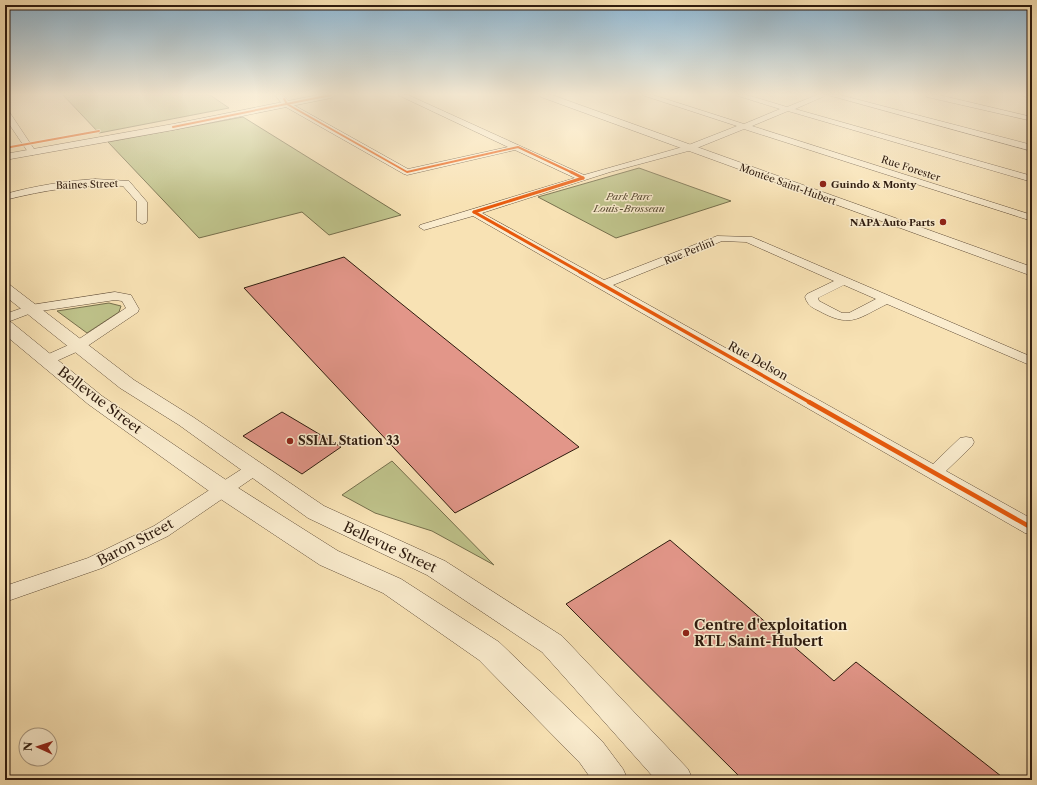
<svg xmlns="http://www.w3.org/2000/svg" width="1037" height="785" viewBox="0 0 1037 785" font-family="'Libre Caslon Text',serif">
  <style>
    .green { fill: #bfc38b; stroke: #766f4c }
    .building { fill: #e29689; stroke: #2e1b0e }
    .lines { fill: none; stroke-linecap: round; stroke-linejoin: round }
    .minor-casing { stroke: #604d38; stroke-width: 1 }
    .tertiary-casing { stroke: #604d38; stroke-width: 1 }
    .minor { fill: #faecce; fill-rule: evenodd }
    .tertiary { fill: #faecce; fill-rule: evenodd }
    .cycleway-far3-casing { stroke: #faecce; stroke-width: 3.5 }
    .cycleway-far2-casing { stroke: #faecce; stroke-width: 4.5 }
    .cycleway-far1-casing { stroke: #faecce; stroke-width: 5.5 }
    .cycleway-casing { stroke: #faecce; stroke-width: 7 }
    .cycleway-far3 { stroke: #e8590c; stroke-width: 2 }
    .cycleway-far2 { stroke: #e8590c; stroke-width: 3 }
    .cycleway-far1 { stroke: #e8590c; stroke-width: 3.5 }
    .cycleway { stroke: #e8590c; stroke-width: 4.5 }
    .poi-dot { fill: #8f2418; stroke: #faecce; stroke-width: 1.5 }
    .labels { text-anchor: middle; stroke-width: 3; stroke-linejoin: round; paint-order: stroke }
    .far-street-label { font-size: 10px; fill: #2e1b0e; stroke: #faecce }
    .far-poi-label { font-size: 10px; font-weight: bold; fill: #2e1b0e; stroke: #faecce; text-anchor: start }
    .far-park-label { font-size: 10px; font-style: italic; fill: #5a4d34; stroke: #faecce }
    .street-label { font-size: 12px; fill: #2e1b0e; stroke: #faecce }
    .poi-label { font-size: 12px; font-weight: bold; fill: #2e1b0e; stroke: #faecce; text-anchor: start }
    .near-street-label { font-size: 14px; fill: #2e1b0e; stroke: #faecce }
    .near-poi-label { font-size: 14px; font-weight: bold; fill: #2e1b0e; stroke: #faecce; text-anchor: start }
  </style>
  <rect width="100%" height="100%" fill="#f8e2b4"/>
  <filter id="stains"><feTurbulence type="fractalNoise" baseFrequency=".005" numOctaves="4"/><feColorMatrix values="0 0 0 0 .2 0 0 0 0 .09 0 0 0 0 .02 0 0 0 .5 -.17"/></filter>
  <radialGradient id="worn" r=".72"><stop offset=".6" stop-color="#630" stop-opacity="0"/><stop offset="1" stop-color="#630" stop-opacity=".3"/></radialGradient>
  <g class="green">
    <path d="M63,95h147l19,13 -130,25z"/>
    <path d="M243,117l145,90 13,8 -72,20 -27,-23 -103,26 -91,-96z"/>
    <path d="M639,168l92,33 -115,37 -78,-41z"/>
    <path d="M109,303l12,3 -2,6 -32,21 -30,-22z"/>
    <path d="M392,461l102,104 -62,-34 -57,-18 -33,-18z"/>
  </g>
  <g class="building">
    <path d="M344,257l54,44 181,146 -124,66 -211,-225z"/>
    <path d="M282,412l59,35 -39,27 -59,-38z"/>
    <path d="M670,540l164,141 22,-19 150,118h-263l-177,-176z"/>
  </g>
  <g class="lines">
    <defs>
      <g id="minor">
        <path d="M275,95h8l7,8 118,66 100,-22 -110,-52h10l176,80 102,-29 51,-20 -95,-31h11l91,29 36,-15 -45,-14h12l40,12 30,-12h10l-32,14 237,67v6l-244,-71 -36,15 280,89v6l-288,-92 -52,21 -82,22 -128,41 122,67 113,-44 35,1 280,120v9l-145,-62c-27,13 -35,24 -64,9 -9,-5 -15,-6 -18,-16l2,-3 27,-13 -88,-39 -24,-1 -109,44 320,179 27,-26 6,-1 6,1 2,4 -2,4 -26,25 86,48v16l-7,-2 -552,-317 -49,14 -5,-3 1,-2 155,-47 -60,-28 -108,25 -3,-1 -120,-68zM844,285l32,14 -27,14h-7l-23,-12 -1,-3z"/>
        <path d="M828,95h12l192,50v6z"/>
        <path d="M926,95h13l93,22v4l-105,-24z"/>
        <path d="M1021,95h11v4z"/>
        <path d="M5,110h3l28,42 -1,2 -3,1 -4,-3 -23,-34z"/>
        <path d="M95,179l34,2 18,21v19l-1,2 -4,1 -5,-3v-19l-14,-16c-41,-2 -78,4 -118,14v-6c30,-8 59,-13 90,-15z"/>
        <path d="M115,292l16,3 8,14 -1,3 -55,37 -31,14 -5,1 -5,-1 -2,-3 2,-3 31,-14 53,-35 -4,-7 -7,-1 -81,12 -29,11v-9l26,-9z"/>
        <path d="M254,463l6,2 3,4 -3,4 -92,63 -66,32 -97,34v-16l83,-28 66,-32 94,-61z"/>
      </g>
      <g id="tertiary">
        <path d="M318,95h17l-4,3 -158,32 -168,30v-6l168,-30z"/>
        <path d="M540,95h12l480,172v9l-491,-179z"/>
        <path d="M5,283l5,2 124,95 59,37 131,89 121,55 117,75 126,133 5,11h-37l-114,-128 -115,-77 -119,-57 -129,-93 -59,-37 -115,-92z"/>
        <path d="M5,321l6,1 91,74 130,88 106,67 63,28 98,63 103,99 21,28 5,11h-36l-12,-17 -101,-103 -96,-67 -63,-28 -104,-69 -128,-92 -83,-69z"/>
      </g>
    </defs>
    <use href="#minor" class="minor-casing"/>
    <use href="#tertiary" class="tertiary-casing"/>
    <use href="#minor" class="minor"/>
    <use href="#tertiary" class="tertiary"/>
    <defs>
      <g id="cycleway-far3">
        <path d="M284,99l3,5 120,68 111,-25 55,26"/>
        <path d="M173,127l158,-32"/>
        <path d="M5,148l94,-17"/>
      </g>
      <g id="cycleway-far2">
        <path d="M571,172l12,6"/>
        <path d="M474,212l108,61"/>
        <path d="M474,212l109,-34"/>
      </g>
      <path id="cycleway-far1" d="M580,272l231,131"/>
      <path id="cycleway" d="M809,402l223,126"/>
    </defs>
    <use href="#cycleway-far3" class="cycleway-far3-casing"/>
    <use href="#cycleway-far2" class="cycleway-far2-casing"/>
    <use href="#cycleway-far1" class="cycleway-far1-casing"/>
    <use href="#cycleway" class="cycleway-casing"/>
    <use href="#cycleway-far3" class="cycleway-far3"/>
    <use href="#cycleway-far2" class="cycleway-far2"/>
    <use href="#cycleway-far1" class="cycleway-far1"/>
    <use href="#cycleway" class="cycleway"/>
  </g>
  <linearGradient id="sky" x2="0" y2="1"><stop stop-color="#8cb7d5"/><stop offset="0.46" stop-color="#fcf2dd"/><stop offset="1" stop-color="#fcf2dd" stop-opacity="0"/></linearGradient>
  <rect width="1037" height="205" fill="url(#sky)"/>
  <g class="poi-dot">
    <circle cx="823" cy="184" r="4"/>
    <circle cx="943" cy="222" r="4"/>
    <circle cx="290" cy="441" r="4"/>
    <circle cx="686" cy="633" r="4"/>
  </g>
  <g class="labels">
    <g class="far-street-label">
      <text transform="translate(911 168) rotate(18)" y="4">Rue Forester</text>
      <text transform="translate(87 184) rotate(-2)" y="4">Baines Street</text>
      <text transform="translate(788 184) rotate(20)" y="4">Montée Saint-Hubert</text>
      <text transform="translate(689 251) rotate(-22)" y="4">Rue Perlini</text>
    </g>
    <g class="far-poi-label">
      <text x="831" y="188">Guindo &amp; Monty</text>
      <text x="935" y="226" text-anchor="end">NAPA Auto Parts</text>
    </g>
    <g class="far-park-label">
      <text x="629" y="200">Park Parc<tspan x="629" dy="12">Louis-Brosseau</tspan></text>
    </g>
    <g class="street-label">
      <text transform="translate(758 361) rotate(29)" y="4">Rue Delson</text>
    </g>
    <g class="poi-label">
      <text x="298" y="445">SSIAL Station 33</text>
    </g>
    <g class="near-street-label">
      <text transform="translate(100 400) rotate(37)" y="5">Bellevue Street</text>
      <text transform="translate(135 542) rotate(-28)" y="5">Baron Street</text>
      <text transform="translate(390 547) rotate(25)" y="5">Bellevue Street</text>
    </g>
    <g class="near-poi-label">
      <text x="694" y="630">Centre d'exploitation<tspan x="694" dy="16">RTL Saint-Hubert</tspan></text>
    </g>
  </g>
  <rect width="1037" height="785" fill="none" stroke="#f8e2b4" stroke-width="20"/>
  <rect x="6" y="6" width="1025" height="773" fill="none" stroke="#2e1b0e" stroke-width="2"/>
  <rect x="10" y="10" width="1017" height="765" fill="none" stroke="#2e1b0e"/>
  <g transform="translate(38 747) rotate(273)"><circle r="19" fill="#faecce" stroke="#a89881"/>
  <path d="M0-3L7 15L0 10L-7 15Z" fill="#8f2418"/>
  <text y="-6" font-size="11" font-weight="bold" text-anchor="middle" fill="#2e1b0e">N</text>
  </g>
  <rect width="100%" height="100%" filter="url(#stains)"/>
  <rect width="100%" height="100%" fill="url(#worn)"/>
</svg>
